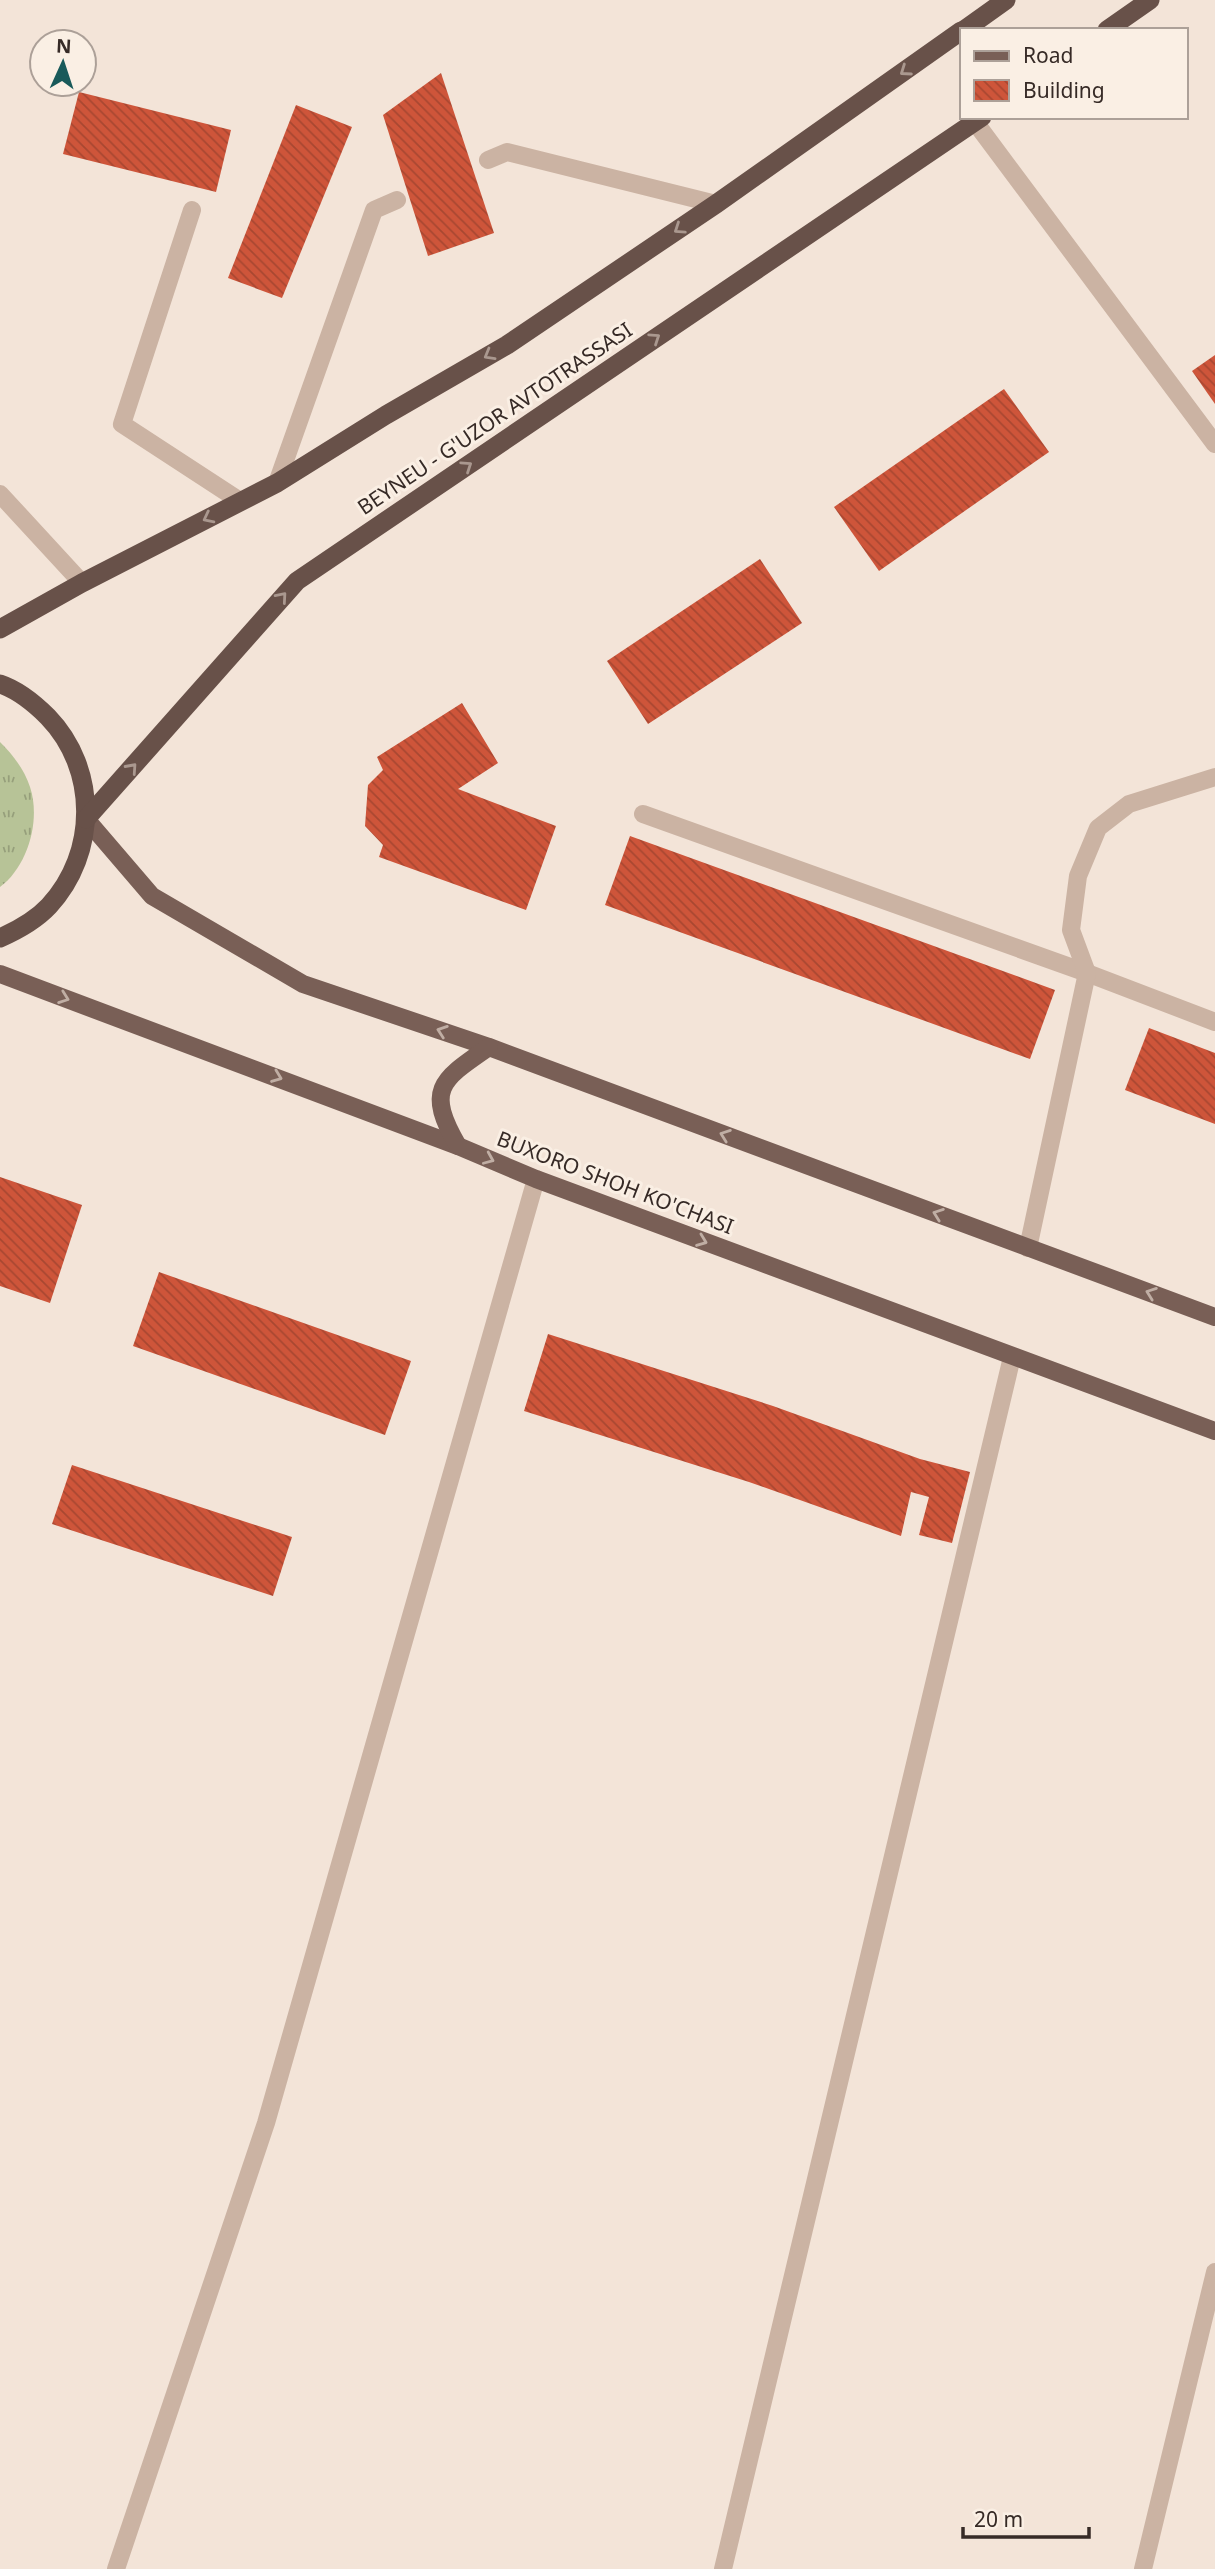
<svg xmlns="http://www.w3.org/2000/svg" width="1215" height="2569" viewBox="0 0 1215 2569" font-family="'Noto Sans',sans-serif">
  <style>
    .grass { fill: url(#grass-tufts) }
    .building { fill: url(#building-back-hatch) }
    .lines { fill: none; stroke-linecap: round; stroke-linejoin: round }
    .service { stroke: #cbb3a3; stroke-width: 18 }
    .minor { stroke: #cbb3a3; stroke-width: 18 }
    .primary { stroke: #795f56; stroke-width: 18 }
    .trunk { stroke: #685149; stroke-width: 19 }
    .oneway { stroke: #aa988f }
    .oneway2 { stroke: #c0aea4 }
    .labels { text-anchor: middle; stroke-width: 6; stroke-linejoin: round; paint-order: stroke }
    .street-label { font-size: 21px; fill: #362a26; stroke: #faefe4 }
  </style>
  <defs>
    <pattern id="grass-tufts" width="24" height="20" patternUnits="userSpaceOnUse" patternTransform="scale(1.75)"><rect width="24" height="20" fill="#b7c397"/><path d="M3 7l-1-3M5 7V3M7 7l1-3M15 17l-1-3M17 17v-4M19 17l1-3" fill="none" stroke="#969f7b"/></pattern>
    <pattern id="building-back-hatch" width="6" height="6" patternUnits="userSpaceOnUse" patternTransform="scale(1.75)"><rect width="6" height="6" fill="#ce553a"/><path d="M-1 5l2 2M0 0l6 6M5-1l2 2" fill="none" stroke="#a84731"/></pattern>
  </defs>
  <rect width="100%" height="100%" fill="#f3e4d8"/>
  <path class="grass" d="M0,742c13,13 24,27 30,45 11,33 -2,79 -30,100z"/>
  <g class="building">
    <path d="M441,73l53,160 -66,23 -45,-141z"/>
    <path d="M79,92l152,38 -15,62 -153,-38z"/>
    <path d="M296,105l56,22 -70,171 -54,-20z"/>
    <path d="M1215,355v49l-23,-33z"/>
    <path d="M1004,389l45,63 -170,119 -45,-64z"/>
    <path d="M760,559l42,64 -154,101 -41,-63z"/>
    <path d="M462,703l36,60 -40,26 98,37 -30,84 -147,-53 4,-12 -18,-19 3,-41 15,-15 -6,-13z"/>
    <path d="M630,836l425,154 -25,69 -425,-154z"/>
    <path d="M1149,1028l66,25v71l-90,-34z"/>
    <path d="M0,1177l82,28 -32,98 -50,-17z"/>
    <path d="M159,1272l252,89 -26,74 -252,-89z"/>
    <path d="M548,1334l225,72 147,53 50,13 -18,71 -33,-8 10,-38 -18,-5 -10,44 -152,-54 -225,-71z"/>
    <path d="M72,1465l220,72 -19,59 -221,-72z"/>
  </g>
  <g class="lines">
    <g class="service">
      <path d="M975,122l240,322"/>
      <path d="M488,160l19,-8 209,52"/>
      <path d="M192,210l-70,214 118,77"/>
      <path d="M277,483l97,-273 23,-10"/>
      <path d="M0,494l82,89"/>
      <path d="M643,814l444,159 128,49"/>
      <path d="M1028,1248l59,-275 -16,-43 7,-54 20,-48 31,-24 86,-27"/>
    </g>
    <g class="minor">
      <path d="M116,2569l150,-446 270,-944"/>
      <path d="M723,2569l289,-1212"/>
      <path d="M1143,2569l72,-297"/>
    </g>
    <g class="primary">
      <path d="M86,819l66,77 151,88 186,63 726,270"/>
      <path d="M0,974l458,172 78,33 679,252"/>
      <path d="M458,1146c-33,-57 -17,-66 31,-99"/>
    </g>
    <g class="trunk">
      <path d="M964,30l42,-30"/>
      <path d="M1107,30l43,-30"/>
      <path d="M0,629l82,-46 195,-100 109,-68 121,-70 209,-141 245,-173"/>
      <path d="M0,684c18,6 35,20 48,33 50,52 50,136 1,189 -14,15 -31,24 -49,32"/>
      <path d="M86,819l211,-238 685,-464"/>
    </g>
  </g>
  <defs><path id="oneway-chevron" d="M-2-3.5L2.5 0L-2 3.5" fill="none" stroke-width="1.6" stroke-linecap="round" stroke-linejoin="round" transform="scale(1.75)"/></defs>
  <g class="oneway">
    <use href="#oneway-chevron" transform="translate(905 71) rotate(145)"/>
    <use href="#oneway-chevron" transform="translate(679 229) rotate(146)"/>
    <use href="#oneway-chevron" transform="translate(655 338) rotate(-34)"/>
    <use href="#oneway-chevron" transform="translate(489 355) rotate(150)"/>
    <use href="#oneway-chevron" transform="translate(467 466) rotate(-34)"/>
    <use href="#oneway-chevron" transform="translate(208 518) rotate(153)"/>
    <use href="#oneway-chevron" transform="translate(282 597) rotate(-49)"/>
    <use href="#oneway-chevron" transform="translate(132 768) rotate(-48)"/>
  </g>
  <g class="oneway2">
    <use href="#oneway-chevron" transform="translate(64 998) rotate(20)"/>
    <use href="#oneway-chevron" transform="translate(442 1031) rotate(-161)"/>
    <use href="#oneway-chevron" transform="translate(277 1077) rotate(21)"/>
    <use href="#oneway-chevron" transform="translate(725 1135) rotate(-160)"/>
    <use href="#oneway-chevron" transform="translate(489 1159) rotate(23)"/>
    <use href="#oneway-chevron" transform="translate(938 1214) rotate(-160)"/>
    <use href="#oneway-chevron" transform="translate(702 1241) rotate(21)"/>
    <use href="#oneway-chevron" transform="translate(1151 1293) rotate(-160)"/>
  </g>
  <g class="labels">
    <g class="street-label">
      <text transform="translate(495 419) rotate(-34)" y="7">BEYNEU - G'UZOR AVTOTRASSASI</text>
      <text transform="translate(615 1183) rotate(21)" y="7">BUXORO SHOH KO'CHASI</text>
    </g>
  </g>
  <rect x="960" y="28" width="228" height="91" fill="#faefe4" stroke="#aca098" stroke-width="2"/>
  <rect x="974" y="51" width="35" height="10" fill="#795f56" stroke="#aca098" stroke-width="2"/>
  <text x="1023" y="63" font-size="21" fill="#362a26">Road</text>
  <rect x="974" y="80" width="35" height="21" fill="url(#building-back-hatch)" stroke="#aca098" stroke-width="2"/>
  <text x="1023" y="98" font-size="21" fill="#362a26">Building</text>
  <g transform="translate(63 63) rotate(3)"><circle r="33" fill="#faefe4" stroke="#aca098" stroke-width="2"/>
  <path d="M0-5L12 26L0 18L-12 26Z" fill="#195a5a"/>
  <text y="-10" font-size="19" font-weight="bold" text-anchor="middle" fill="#362a26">N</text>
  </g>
  <path d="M963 2527v10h126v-10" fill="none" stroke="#362a26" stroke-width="3.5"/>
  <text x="974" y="2527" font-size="21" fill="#362a26" stroke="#faefe4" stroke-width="5" paint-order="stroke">20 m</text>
</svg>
